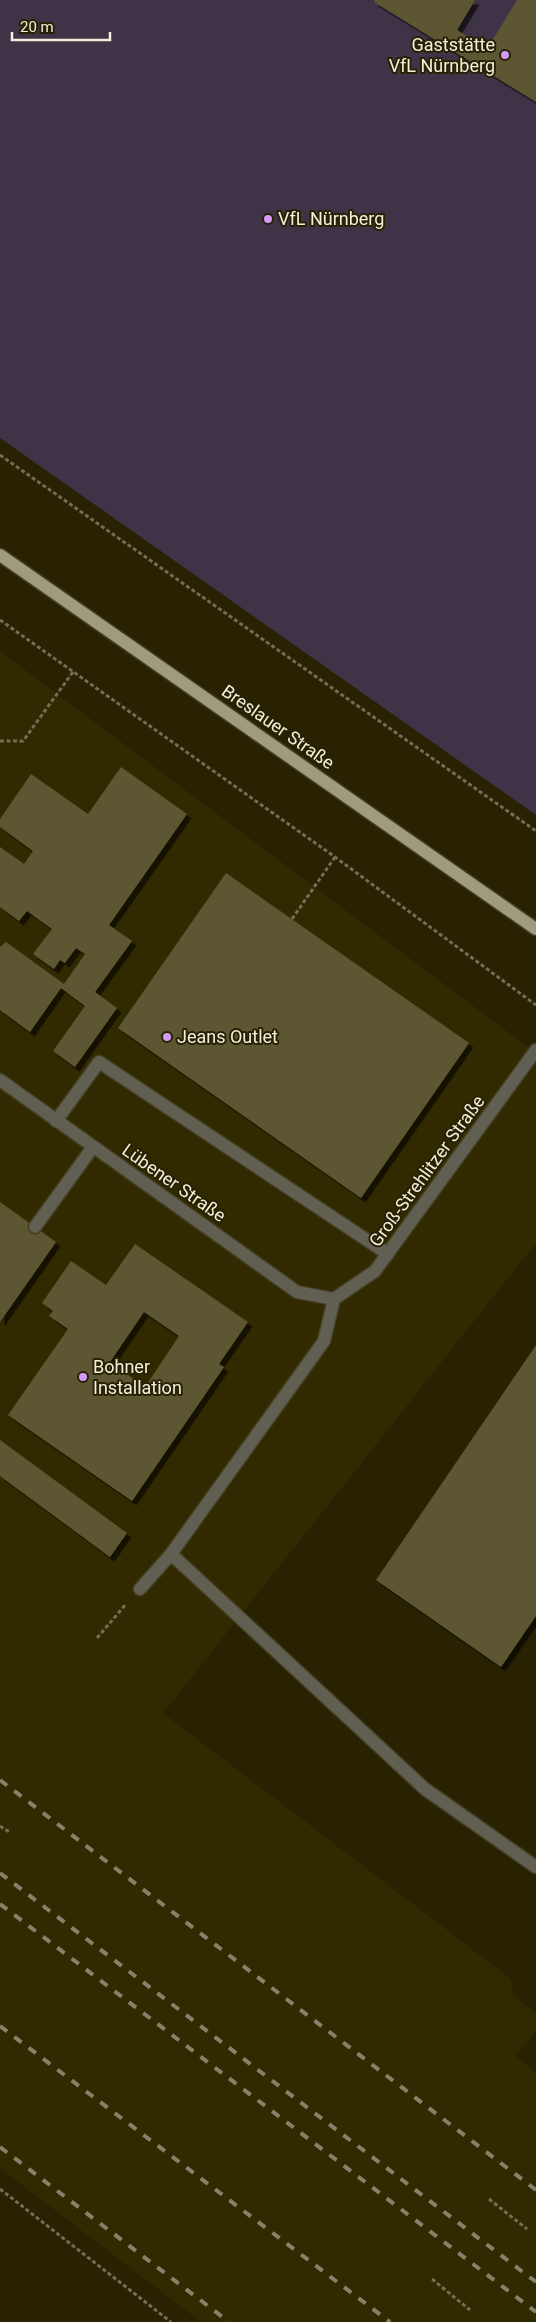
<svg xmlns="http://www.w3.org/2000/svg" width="536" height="2322" viewBox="0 0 536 2322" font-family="Roboto,sans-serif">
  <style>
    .built { fill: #312a01 }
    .green { fill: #3f3347 }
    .building { fill: #5c5631; fill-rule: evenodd; filter: url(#shadow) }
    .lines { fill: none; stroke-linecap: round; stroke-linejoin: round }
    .minor-casing { stroke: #443f22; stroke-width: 15 }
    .major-casing { stroke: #443f22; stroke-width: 15 }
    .path { stroke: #726d53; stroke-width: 3; stroke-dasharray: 4 2.5; stroke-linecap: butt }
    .minor { stroke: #615f51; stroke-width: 12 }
    .major { stroke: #a09b7f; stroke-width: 12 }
    .rail { stroke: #868168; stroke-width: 4; stroke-dasharray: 9 9; stroke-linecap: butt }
    .poi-dot { fill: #d59bfb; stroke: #282203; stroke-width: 2 }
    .labels { text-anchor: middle; stroke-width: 4; stroke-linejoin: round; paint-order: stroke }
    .poi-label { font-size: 18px; fill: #f2efdd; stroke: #282203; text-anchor: start }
    .street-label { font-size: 18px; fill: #f2efdd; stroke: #282203 }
  </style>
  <defs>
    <filter id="shadow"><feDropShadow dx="4.5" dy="4.5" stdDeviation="0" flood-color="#0009"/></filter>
  </defs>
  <rect width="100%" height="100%" fill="#282203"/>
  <path class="built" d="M0,651l536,402v190l-373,470 348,266 2,16 23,19v17l-21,25 21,17v249h-335l-201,-154z"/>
  <path class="green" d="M0,0h536v815l-536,-377z"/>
  <g class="building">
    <path d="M375,0h100l-18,30 30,19 30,-49h19v102l-162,-100z"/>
    <path d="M121,767l66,47 -78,111 23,16 -37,51 22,16 -42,59 -22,-16 32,-45 -24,-18 -31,44 -30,-22v-63l6,-5 58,42 21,-30 -9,-6 -11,15 -5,-3 -6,9 -21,-15 19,-25 -25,-18 -8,10 -19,-14v-60l24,17 9,-13 -33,-24v-8l31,-45 57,40z"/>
    <path d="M226,873l243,170 -108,155 -243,-170z"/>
    <path d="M0,1202l56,40 -56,80z"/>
    <path d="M135,1244l113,78 -29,42 5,3 -92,134 -124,-86 60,-86 -19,-13 4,-5 -11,-8 29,-42 35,24zM144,1312l35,24 -34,51 -35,-25z"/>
    <path d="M536,1345v271l-35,51 -125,-87z"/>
    <path d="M0,1440l127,93 -17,24 -110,-81z"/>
  </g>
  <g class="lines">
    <defs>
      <g id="minor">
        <path d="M0,1080l297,212 37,7"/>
        <path d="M56,1121l43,-59 289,192"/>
        <path d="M35,1227l58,-80"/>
        <path d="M334,1299l41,-28 161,-221"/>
        <path d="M171,1554l254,235 111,78"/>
        <path d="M140,1589l31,-35 153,-213 10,-42"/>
      </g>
      <path id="major" d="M0,555l536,374"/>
    </defs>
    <use href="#minor" class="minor-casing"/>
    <use href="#major" class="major-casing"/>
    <g class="path">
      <path d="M0,455l536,376"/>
      <path d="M0,620l335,237 201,148"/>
      <path d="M0,741h23l50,-69"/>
      <path d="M292,919l43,-62"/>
      <path d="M97,1638l29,-34"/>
      <path d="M0,1826l11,7"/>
      <path d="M0,2189l171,133"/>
      <path d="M489,2199l38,30"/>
      <path d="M432,2279l38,31"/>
    </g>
    <use href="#minor" class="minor"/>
    <use href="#major" class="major"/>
    <g class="rail">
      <path d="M0,1780l536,410"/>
      <path d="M0,1873l536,409"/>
      <path d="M0,1904l536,408"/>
      <path d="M0,2026l390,296"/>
      <path d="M0,2147l229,175"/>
    </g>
  </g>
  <g class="poi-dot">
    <circle cx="505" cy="55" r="5"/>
    <circle cx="268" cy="219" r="5"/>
    <circle cx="167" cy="1037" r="5"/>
    <circle cx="83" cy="1377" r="5"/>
  </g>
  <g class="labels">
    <g class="poi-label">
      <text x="495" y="51" text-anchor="end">Gaststätte<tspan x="495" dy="21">VfL Nürnberg</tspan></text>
      <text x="278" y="225">VfL Nürnberg</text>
      <text x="177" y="1043">Jeans Outlet</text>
      <text x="93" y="1373">Bohner<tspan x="93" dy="21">Installation</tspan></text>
    </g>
    <g class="street-label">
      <text transform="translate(278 727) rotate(35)" y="6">Breslauer Straße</text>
      <text transform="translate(427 1171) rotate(-54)" y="6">Groß-Strehlitzer Straße</text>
      <text transform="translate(174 1183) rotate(35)" y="6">Lübener Straße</text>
    </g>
  </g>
  <path d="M12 32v8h98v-8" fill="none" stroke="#f2efdd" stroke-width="2.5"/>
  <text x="20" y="32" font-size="15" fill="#f2efdd" stroke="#282203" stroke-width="4" paint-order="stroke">20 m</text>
</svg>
